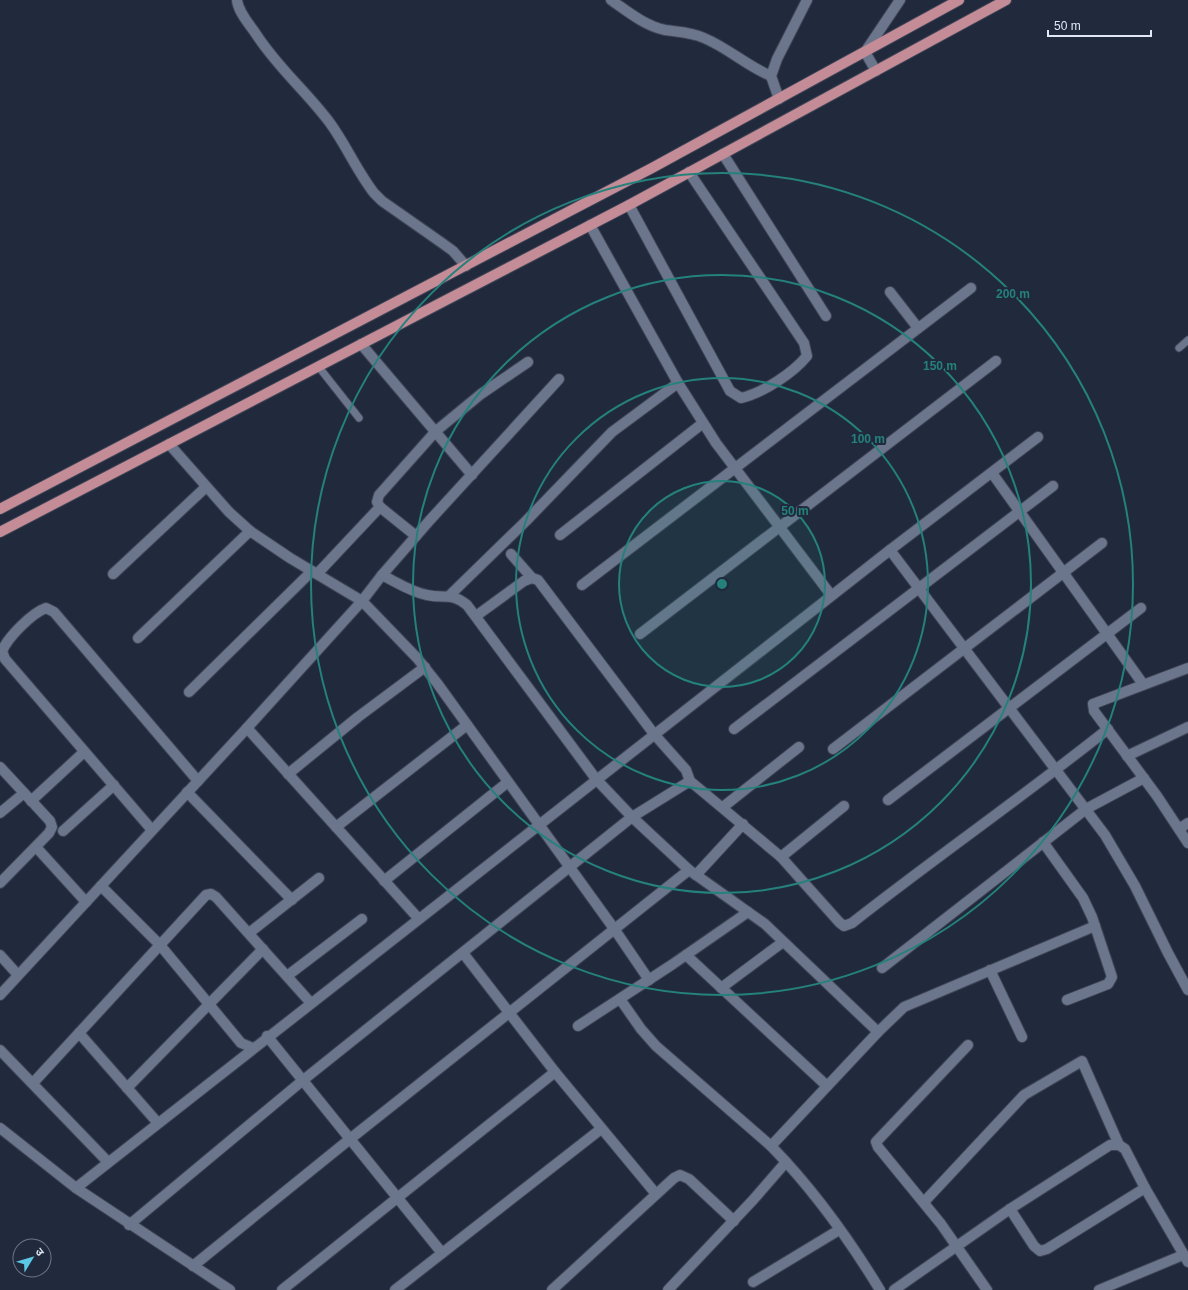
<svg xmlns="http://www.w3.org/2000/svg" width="1188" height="1290" viewBox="0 0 1188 1290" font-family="Arial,'Noto Sans Devanagari',sans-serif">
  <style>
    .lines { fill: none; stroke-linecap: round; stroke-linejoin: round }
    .lane-casing { stroke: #3e4455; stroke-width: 9 }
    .street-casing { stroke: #3e4455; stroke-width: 12 }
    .secondary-casing { stroke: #3e4455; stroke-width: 12 }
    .primary-casing { stroke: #3e4455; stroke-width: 12 }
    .lane { stroke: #6b768d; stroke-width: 7 }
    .street { stroke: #6b768d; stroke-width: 10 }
    .secondary { stroke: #6b768d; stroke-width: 10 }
    .primary { stroke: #c38c97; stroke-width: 10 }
    .ring { fill: none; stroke: #24817b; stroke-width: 2 }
    .centre { fill: #24817b; stroke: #21293d; stroke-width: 2 }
    .ring-label { font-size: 12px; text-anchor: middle; font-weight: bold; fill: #24817b; stroke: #21293d; stroke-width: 4; stroke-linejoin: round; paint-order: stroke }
  </style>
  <rect width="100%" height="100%" fill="#21293d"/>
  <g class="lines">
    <defs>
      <g id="lane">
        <path d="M1179,348l9,-8"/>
        <path d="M318,366l41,52"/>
      </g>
      <g id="street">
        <path d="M237,0c1,12 13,25 19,34 21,33 51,58 74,89 16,22 27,48 44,70l8,8 60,42 11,8 13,15"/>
        <path d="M611,0c16,11 34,26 54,30 13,2 26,2 39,8 24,10 43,28 67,38"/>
        <path d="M779,99l-8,-23 6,-17 30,-59"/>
        <path d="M723,154l103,162"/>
        <path d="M629,205l101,186 11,7c22,-5 52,-25 66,-42l-3,-13 -115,-171"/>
        <path d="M590,225l88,158 38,60 115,152"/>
        <path d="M890,292l28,36"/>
        <path d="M361,344l111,131"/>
        <path d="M1038,437l-148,113 215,285 30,51 33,67 20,37"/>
        <path d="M169,444l60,68 21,19 40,27 72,43 55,57 20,25 178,247 34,50"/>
        <path d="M992,473l151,211"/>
        <path d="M560,535l143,-112"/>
        <path d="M416,536l-36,-29 -3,-5 2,-7 57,-64 45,-37 47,-32"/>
        <path d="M511,554l21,24"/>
        <path d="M113,574l93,-87"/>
        <path d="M317,574l63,-67"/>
        <path d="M382,575c14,7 29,17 45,20 18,4 24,-3 40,10l129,174 36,38 57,53 76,54 113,108"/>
        <path d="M582,585l389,-297"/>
        <path d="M450,595l76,-74 86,-89 66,-49"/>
        <path d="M476,616l48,-35 8,-3 6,2 116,154 32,36 4,11 91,76 58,65 5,4 8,-3c84,-66 172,-127 256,-194"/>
        <path d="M640,634l356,-273"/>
        <path d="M138,638l112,-107"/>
        <path d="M1188,668l-95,36 1,7 63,85 31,47"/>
        <path d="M189,692l123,-121"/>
        <path d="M247,728l171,190"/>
        <path d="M734,729l319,-243"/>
        <path d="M833,749l269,-206"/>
        <path d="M1127,756l61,-29"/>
        <path d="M0,767l50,54 2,6 -3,6 -49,50"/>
        <path d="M288,774l70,-57 67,-50"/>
        <path d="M187,792l105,108"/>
        <path d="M888,800l253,-192"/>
        <path d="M31,801l53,-49"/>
        <path d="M723,807l76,-60"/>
        <path d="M0,813l24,-20"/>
        <path d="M336,827l131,-102"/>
        <path d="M1179,829l9,-6"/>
        <path d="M152,830l-147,-171 -3,-8c6,-14 30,-38 44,-43l8,4 144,169"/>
        <path d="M63,831l51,-46"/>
        <path d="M1043,842l40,56 9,19 20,60 -4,7 -41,16"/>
        <path d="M36,847l50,55"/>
        <path d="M781,857l63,-51"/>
        <path d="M696,875l47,-51"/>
        <path d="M384,881l124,-99"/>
        <path d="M101,886l59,59 81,98 12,5"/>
        <path d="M249,933l70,-55"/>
        <path d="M463,953l92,119 101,122"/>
        <path d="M0,955l18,20"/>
        <path d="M686,955l141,131"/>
        <path d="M882,968l204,-159 58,-31"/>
        <path d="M990,970l32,67"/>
        <path d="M287,976l75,-57"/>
        <path d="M721,988l62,-46"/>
        <path d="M0,995l247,-267 115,-127 20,-26 48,-55 129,-141"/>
        <path d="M620,999l21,30 15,17 115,100c42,43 78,93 109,144"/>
        <path d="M578,1026l95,-62 75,-52"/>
        <path d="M79,1033l78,89"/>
        <path d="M267,1036l175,217"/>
        <path d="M968,1045l-92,97 2,5 63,77 46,66"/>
        <path d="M0,1050l107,111"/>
        <path d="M33,1083l173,-188 5,-1 5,3 94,105"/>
        <path d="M127,1088l136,-139"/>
        <path d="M0,1128l76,60 154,102"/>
        <path d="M771,1146l107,-114 26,-25 191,-81"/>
        <path d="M76,1188l814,-638"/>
        <path d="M924,1202l100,-107 58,-34 37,84"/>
        <path d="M1010,1209l24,37 6,5 7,-2 98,-61"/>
        <path d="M129,1225l173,-144 330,-264 58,-36"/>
        <path d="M193,1266l157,-127 339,-269"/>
        <path d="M753,1282l86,-52"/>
        <path d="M282,1290l273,-218"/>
        <path d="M395,1290l206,-161"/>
        <path d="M552,1290l122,-112 6,-3 9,4 45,42"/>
        <path d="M668,1290l85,-90 33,-38"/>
        <path d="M894,1290l116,-81 100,-64h9l6,4 20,39 43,74"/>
        <path d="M1099,1290l84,-35"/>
      </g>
      <path id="secondary" d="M876,71l-11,-19 35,-52"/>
      <g id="primary">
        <path d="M0,509l652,-341 307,-168"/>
        <path d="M0,532l629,-327 377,-205"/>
      </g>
    </defs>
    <use href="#lane" class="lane-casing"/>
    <use href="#street" class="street-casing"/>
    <use href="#secondary" class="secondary-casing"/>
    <use href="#primary" class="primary-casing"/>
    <use href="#lane" class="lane"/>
    <use href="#street" class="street"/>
    <use href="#secondary" class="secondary"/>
    <use href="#primary" class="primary"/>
  </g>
  <circle cx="722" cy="584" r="103" fill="#24817b" fill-opacity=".12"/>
  <g class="ring">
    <circle cx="722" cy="584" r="103"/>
    <circle cx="722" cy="584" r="206"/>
    <circle cx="722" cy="584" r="309"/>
    <circle cx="722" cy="584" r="411"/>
  </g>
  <circle cx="722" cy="584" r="6" class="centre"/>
  <g class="ring-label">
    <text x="1013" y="298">200 m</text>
    <text x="940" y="370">150 m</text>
    <text x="868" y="443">100 m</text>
    <text x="795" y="515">50 m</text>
  </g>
  <g transform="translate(32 1258) rotate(52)"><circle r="19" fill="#21293d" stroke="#6e7586"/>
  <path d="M0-3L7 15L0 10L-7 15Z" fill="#5bc8e6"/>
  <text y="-6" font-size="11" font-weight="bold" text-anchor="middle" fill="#e1e7f4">उ</text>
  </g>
  <path d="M1048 30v6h103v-6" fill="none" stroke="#e1e7f4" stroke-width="2"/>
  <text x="1054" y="30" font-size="12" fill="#e1e7f4" stroke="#21293d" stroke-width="3" paint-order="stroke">50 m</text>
</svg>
